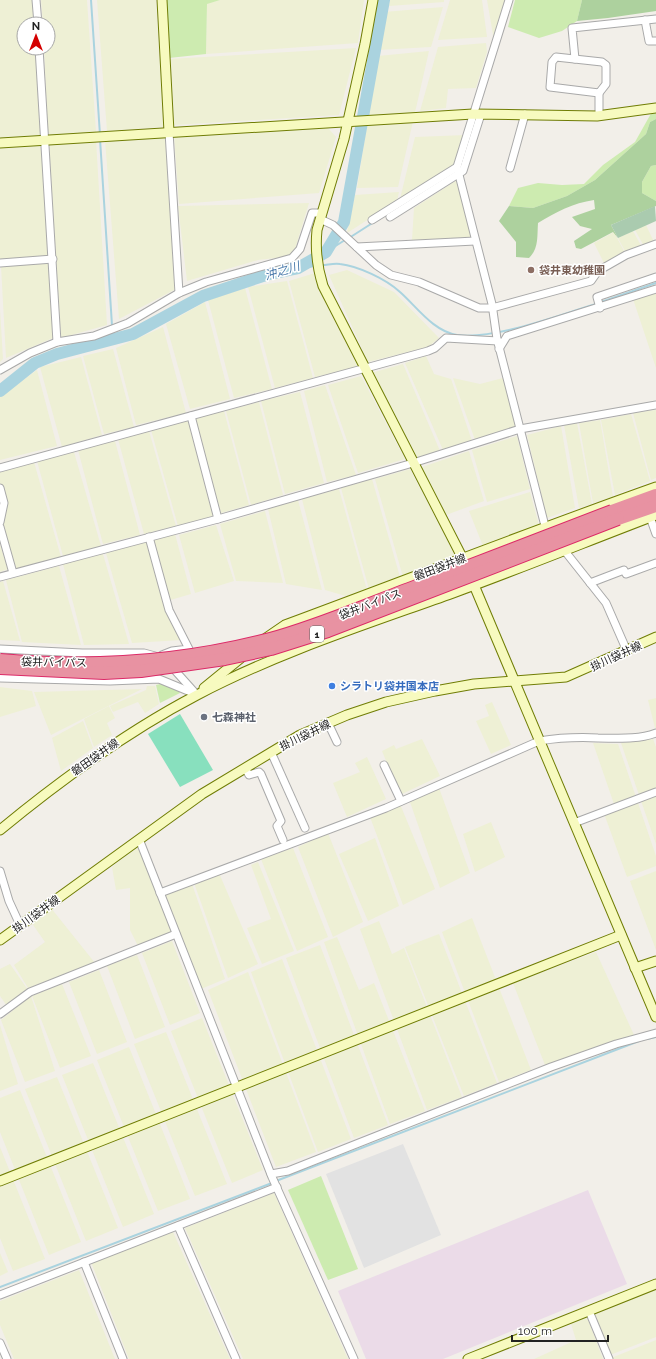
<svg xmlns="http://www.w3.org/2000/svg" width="656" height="1359" viewBox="0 0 656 1359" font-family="Raleway,'Noto Sans JP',sans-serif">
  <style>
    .industrial { fill: #ebdbe8 }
    .farmland { fill: #eef0d5 }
    .grass { fill: #cdebb0 }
    .forest { fill: #add19e }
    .cemetery { fill: #aacbaf }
    .pitch { fill: #88e0be }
    .parking { fill: #e2e2e2 }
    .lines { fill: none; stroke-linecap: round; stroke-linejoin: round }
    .stream { stroke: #aad3df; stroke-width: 2 }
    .river { stroke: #aad3df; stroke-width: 12 }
    .street-casing { stroke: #a9a9a9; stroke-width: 9 }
    .secondary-casing { stroke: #707d05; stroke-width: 11 }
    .highway-casing { stroke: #dc2a67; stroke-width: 14 }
    .street { stroke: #fff; stroke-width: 7 }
    .secondary { stroke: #f7fabf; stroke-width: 9 }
    .highway { stroke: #e892a2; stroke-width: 12 }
    .highway-bridge-casing { stroke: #dc2a67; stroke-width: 14; stroke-linecap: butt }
    .highway-bridge { stroke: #e892a2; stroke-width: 12 }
    .education-dot { fill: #8d6e63; stroke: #fff; stroke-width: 1.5 }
    .shop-dot { fill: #3f7fe0; stroke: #fff; stroke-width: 1.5 }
    .worship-dot { fill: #6b7280; stroke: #fff; stroke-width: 1.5 }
    .labels { text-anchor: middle; stroke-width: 3; stroke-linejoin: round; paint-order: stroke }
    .shield { fill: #fff; stroke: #646464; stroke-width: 1 }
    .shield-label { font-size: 10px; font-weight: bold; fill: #222 }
    .education-label { font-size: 11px; font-weight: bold; fill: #785e54; stroke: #fff; text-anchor: start }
    .street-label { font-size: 11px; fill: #222; stroke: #fff }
    .shop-label { font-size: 11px; font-weight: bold; fill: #366cbe; stroke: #fff; text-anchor: start }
    .worship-label { font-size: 11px; font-weight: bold; fill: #5b616d; stroke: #fff; text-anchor: start }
    .water-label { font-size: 12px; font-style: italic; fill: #4a7aab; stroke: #fff }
  </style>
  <rect width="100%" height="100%" fill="#f2efe9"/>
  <path class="industrial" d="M588,1190l39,94 -184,75h-77l-28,-68z"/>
  <g class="farmland">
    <path d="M0,0h33l1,24h-10v24h12l7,89 -43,1z"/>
    <path d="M41,0h46l9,132 -48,4 -4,-88h4v-24h-5z"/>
    <path d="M97,0h59l8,127 -57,4z"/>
    <path d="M220,0h144l-6,43 -152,11 1,-51z"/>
    <path d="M390,0h54v2l-55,4z"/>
    <path d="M450,0h32l5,37 -49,3z"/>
    <path d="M487,0h20l-12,46z"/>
    <path d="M443,7l-12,40 -53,3 6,-38z"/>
    <path d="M486,43l1,9 -11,36 -28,1 -2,19 -26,3 18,-64z"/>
    <path d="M356,48l-17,67 -165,10 -5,-66z"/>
    <path d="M429,51l-31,136 -41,1 21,-132z"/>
    <path d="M328,128l8,9 -17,56 -140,11 -5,-68z"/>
    <path d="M466,135l-11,33 -33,21 -12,2 -11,12 16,-66z"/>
    <path d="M167,137l9,152 -57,30 -14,-179z"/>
    <path d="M96,140l11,185 -46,13 -12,-196z"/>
    <path d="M42,145l7,111 -49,3v-112z"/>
    <path d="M457,180l18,59 -63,1 2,-32z"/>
    <path d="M399,192l-2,9 -50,32 8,-38z"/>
    <path d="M309,203l-16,53 -35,4 -71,21 -9,-75z"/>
    <path d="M646,225l9,19 -10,4 -10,-18z"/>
    <path d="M633,231l10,18 -16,6 -9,-17z"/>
    <path d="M614,232l12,23 -21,10 -11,-22z"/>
    <path d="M49,263l4,75 -47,20 -5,-92z"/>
    <path d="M347,270l47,22 45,46 -11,9 -60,15 -39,-87z"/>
    <path d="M315,273l46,93 -46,11 -26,-96z"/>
    <path d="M287,281l26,97 -38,10 -27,-101z"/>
    <path d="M245,288l27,101 -38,9 -26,-98z"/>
    <path d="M655,292l1,2v74l-23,-69z"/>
    <path d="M205,302l25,97 -40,10 -24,-85z"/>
    <path d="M0,309l3,50 -3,3z"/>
    <path d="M163,327l23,86 -50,12 -20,-77z"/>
    <path d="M113,349l21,78 -30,7 -21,-78z"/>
    <path d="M426,356l8,18 17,5 21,62 -29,9 -38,-87z"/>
    <path d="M81,357l21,78 -40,12 -22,-80z"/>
    <path d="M403,364l37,87 -24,8 -45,-86z"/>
    <path d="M37,370l20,76 -57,14v-63z"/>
    <path d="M361,376l44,83 -47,14 -30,-88z"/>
    <path d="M453,378l27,6 23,-6 13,49 -41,13z"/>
    <path d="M325,385l31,90 -29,7 -23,-91z"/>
    <path d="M300,392l24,91 -39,11 -24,-93z"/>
    <path d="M259,402l24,93 -32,10 -25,-94z"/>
    <path d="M656,410v68l-5,2 -18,-67z"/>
    <path d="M224,411l25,94 -28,8 -27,-95z"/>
    <path d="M631,414l19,67 -35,14 -14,-75z"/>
    <path d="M600,420l13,77 -20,6 -14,-80z"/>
    <path d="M188,421l25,95 -35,10 -27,-96z"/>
    <path d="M577,423l15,81 -13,4 -15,-83z"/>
    <path d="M561,426l14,82 -28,10 -20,-83z"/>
    <path d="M149,431l27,95 -32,8 -26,-95z"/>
    <path d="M517,436l13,53 -43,13 -15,-52z"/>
    <path d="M115,441l25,94 -37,9 -25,-94z"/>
    <path d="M469,451l15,50 -38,14 -24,-48z"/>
    <path d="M74,452l27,94 -38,10 -26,-95z"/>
    <path d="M34,462l27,95 -49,13 -12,-46 6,-20 -6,-19v-15z"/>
    <path d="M410,469l46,87 -53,21 -28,-98z"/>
    <path d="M372,479l28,98 -31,12 -28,-101z"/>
    <path d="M339,489l28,101 -18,7 -24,-7 -23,-91z"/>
    <path d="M530,492l9,33 -56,21 -14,-35z"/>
    <path d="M298,500l24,90 -36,-6 -18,-75z"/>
    <path d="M265,511l18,72 -47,-2 -16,-57z"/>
    <path d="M216,525l18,56 -39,12 -16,-58z"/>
    <path d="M175,534l16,60 -24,7 15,39 -50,3 -26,-90z"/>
    <path d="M0,545l8,24 -8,3z"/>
    <path d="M103,554l26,90 -45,1 -21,-81z"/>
    <path d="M59,566l22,79 -59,-3 -16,-62z"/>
    <path d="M3,581l17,60 -20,-1v-58z"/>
    <path d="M147,686h8l4,18 -14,9 -7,-11 -25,10 -3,-6 36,-16z"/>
    <path d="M0,687l32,4 4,15 -36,11z"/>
    <path d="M142,689l-91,46 -17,-43z"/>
    <path d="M656,698v30h-1l-7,-28z"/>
    <path d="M492,702l19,43 -20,9 -15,-33 13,-5 -4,-11z"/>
    <path d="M109,706l6,12 -8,5 5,12 -18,12 -10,-28z"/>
    <path d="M83,721l10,27 -32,23 -9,-33z"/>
    <path d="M422,739l18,37 -40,19 -18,-44 12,-6 2,4z"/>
    <path d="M653,739l3,8v97l-35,-101z"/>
    <path d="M593,743l25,1 38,112v10l-29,11 -25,-69 13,-1z"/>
    <path d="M367,757l19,42 -39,18 -14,-34 27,-11 -5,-9z"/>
    <path d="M439,788l31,85 -30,15 -30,-86z"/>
    <path d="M400,804l35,85 -32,16 -33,-88z"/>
    <path d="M491,822l14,35 -30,15 -12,-38z"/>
    <path d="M328,833l35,89 -30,15 -35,-90z"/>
    <path d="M375,838l24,68 -31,15 -29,-67z"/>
    <path d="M138,846l34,86 -34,14 -8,-16v-42l-14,2 -4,-23z"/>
    <path d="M293,848l35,89 -31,14 -36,-92z"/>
    <path d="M258,862l36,89 -32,13 -15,-36 24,-9 -20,-54z"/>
    <path d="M656,871v79l-26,-69z"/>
    <path d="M219,873l39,91 -30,14 -34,-95z"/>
    <path d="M192,884l33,95 -24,10 -36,-96z"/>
    <path d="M51,908l44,55 -67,25 -14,-23 31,-23 -14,-20z"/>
    <path d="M472,918l59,152 -32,12 -57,-150z"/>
    <path d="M379,921l13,33 12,-6 58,149 -35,13 -67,-181z"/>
    <path d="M439,934l58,149 -33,13 -59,-149z"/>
    <path d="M337,937l22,53 15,-7 51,128 -35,13 -66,-182z"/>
    <path d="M172,941l28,72 -30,12 -28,-72z"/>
    <path d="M320,945l68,180 -34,13 -68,-180z"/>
    <path d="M596,952l38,83 -89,30 -32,-82z"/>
    <path d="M137,955l28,72 -30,12 -28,-73z"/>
    <path d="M282,959l69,180 -33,13 -67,-180z"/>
    <path d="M10,964l18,26 -21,16 -7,-10v-27z"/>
    <path d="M99,970l28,72 -30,12 -28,-72z"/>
    <path d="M248,972l68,180 -40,15 -68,-177z"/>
    <path d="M62,984l29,72 -31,12 -28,-72z"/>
    <path d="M31,996l24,75 -30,11 -24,-62z"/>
    <path d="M202,1018l61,152 -31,13 -61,-152z"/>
    <path d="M0,1025l18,59 -18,7z"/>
    <path d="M166,1032l61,152 -32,12 -61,-152z"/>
    <path d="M129,1047l61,152 -32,12 -61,-151z"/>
    <path d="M93,1063l61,151 -31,13 -61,-152z"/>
    <path d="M57,1077l61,151 -32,13 -61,-152z"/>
    <path d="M20,1090l61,152 -32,13 -49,-123v-34z"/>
    <path d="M0,1147l45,112 -32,12 -13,-33z"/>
    <path d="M274,1193l74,166h-105l-58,-131z"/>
    <path d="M173,1232l57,127h-101l-38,-97z"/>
    <path d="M0,1253l8,19 -8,4z"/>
    <path d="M79,1270l36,89h-101l-14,-34v-24z"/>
    <path d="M656,1289v48l-46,18 -16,-42z"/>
    <path d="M587,1317l16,42h-69l42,-19 -5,-16z"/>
    <path d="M656,1340v19h-45v-1z"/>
  </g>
  <g class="grass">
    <path d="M165,0h55l-13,4 -1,50 -37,4z"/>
    <path d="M515,0h67l-5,21 -15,10 -23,7 -31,-11z"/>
    <path d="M653,110h3v9l-6,3 -4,12 -51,46 -28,16 -34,12 -24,-2 9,-18 20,-5 24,2 22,-1 19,-19 32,-23z"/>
    <path d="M656,165v36l-14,-8v-11l9,-16z"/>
    <path d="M160,684l17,4 3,5 -20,10 -4,-18z"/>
    <path d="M321,1176l37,93 -30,11 -40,-90z"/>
  </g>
  <g class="forest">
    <path d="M582,0h74v11l-48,7 -31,3z"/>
    <path d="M656,119v46l-5,1 -9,16v11l14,8v5l-45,19 7,13 -5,-6 -32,17 -5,-1 -2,-7 18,-12 -12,-3 -8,-9 23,-8 -1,-9c-21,3 -38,12 -56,23 -1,14 1,25 -9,35l-13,-1v-15l-17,-21 10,-15 24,2 34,-12 28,-16 51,-46 4,-12z"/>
  </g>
  <path class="cemetery" d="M655,206l1,15 -38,17 -7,-13z"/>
  <path class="pitch" d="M180,714l33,56 -33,17 -32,-53z"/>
  <path class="parking" d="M403,1144l38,91 -77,33 -38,-94z"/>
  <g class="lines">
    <g class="stream">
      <path d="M91,0l9,135"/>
      <path d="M100,139l13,202"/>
      <path d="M349,238l25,-16"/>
      <path d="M326,252l19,-12"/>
      <path d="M322,265c5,0 12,-2 18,-1 18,2 46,15 60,28 17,15 33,39 57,43 38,5 102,-20 139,-31"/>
      <path d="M298,268l17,-2"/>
      <path d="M601,302l55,-19"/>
      <path d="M647,1039l9,-2"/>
      <path d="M276,1181l363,-140"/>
      <path d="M0,1287l272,-104"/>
    </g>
    <path class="river" d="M0,391l35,-28 22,-9 76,-20 70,-38 66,-22 29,-6 28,-16 18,-30 40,-222"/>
    <defs>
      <g id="street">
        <path d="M36,0l2,24"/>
        <path d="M509,0l-52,167 35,137 5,35 48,187"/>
        <path d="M645,20l4,21h7"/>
        <path d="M39,48l18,294"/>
        <path d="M556,57l46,5 4,3v19l-7,9 -49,-6 2,-25z"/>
        <path d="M575,59l-3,-31 84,-9"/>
        <path d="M599,93v22"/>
        <path d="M169,132l10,161"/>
        <path d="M510,168l15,-54"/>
        <path d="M390,217l73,-46 18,-57"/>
        <path d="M320,219l13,6 43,40 15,10 28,7 60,26h13l99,-27 7,-10 28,-16 30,-11"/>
        <path d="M372,220l85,-53"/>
        <path d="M357,247l118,-6"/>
        <path d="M0,263l53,-4"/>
        <path d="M600,308l-3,-11 59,-20"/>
        <path d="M499,349l8,-13 149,-47"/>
        <path d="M0,370l30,-17 27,-11 37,-6 34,-13 51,-30 27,-11 86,-24 8,-9 12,-36h9"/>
        <path d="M191,416l27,103"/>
        <path d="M0,468l428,-117 7,-3 11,-10 52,3"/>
        <path d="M0,488l4,15 -4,19"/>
        <path d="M650,517l6,17"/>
        <path d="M0,527l13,46"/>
        <path d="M149,537l20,73 20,39 -17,2 -10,4"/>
        <path d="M564,550l42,53 21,48"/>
        <path d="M0,577l218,-58 195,-56 107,-34 136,-24"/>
        <path d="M590,583l34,-13 2,4 30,-11"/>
        <path d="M0,649l82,4h62l11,3"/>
        <path d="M171,666l26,29"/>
        <path d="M0,678l110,3 49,-2 34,14"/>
        <path d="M328,723l9,19"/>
        <path d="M271,752l34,76"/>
        <path d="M384,765l17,36"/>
        <path d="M245,768l4,7 10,-3 2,2 20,47 -4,5 6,14"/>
        <path d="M574,823l82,-31"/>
        <path d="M139,839l133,338 82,182"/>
        <path d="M0,871l9,30 11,24"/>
        <path d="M160,893l226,-85 153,-67c19,-3 39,-4 59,-3 19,0 39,2 58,-5"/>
        <path d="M0,1014l30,-22 146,-58"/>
        <path d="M271,1174l17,-3 263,-104 65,-23 40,-11"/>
        <path d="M178,1226l58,133"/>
        <path d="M84,1262l39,97"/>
        <path d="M0,1295l277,-108"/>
        <path d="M589,1311l20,48"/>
        <path d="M0,1343l7,16"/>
      </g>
      <g id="secondary">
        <path d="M162,0l7,132"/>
        <path d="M373,0l-8,44 -21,95 -27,91c-2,20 0,37 6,56l140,273 193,458"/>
        <path d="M0,143l473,-29 124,2 59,-8"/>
        <path d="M266,638l19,-13c124,-46 247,-94 371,-138"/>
        <path d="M204,688l38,-31"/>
        <path d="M0,830c62,-51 126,-98 197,-135 82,-43 170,-71 256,-102 68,-25 135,-52 203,-78"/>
        <path d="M0,940l202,-146 98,-59 47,-20 39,-13 49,-11 39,-7 92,-7 90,-40"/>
        <path d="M635,968l21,-7"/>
        <path d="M0,1181l621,-246"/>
        <path d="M468,1359l188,-75"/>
      </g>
      <g id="highway">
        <path d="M612,511l44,-16"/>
        <path d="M618,519l38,-13"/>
      </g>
    </defs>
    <use href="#street" class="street-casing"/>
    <use href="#secondary" class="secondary-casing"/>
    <use href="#highway" class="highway-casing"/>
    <use href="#street" class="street"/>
    <use href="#secondary" class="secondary"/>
    <use href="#highway" class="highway"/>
    <defs>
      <g id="highway-bridge">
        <path d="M0,660c89,8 183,2 270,-21 48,-13 93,-33 139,-50 68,-26 135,-52 203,-78"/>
        <path d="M0,668l104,5 37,-2 84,-12 46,-10 57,-18 290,-112"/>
      </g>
    </defs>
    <use href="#highway-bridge" class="highway-bridge-casing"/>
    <use href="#highway-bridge" class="highway-bridge"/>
  </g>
  <circle class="education-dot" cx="531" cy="270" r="4"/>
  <circle class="shop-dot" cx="332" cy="686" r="4"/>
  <circle class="worship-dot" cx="204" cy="717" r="4"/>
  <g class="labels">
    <rect class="shield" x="310" y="626" width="14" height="16" rx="3"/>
    <g class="shield-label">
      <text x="317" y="638">1</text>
    </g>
    <g class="education-label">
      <text x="539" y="274">袋井東幼稚園</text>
    </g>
    <g class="street-label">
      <text transform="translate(440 567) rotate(-21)" y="4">磐田袋井線</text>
      <text transform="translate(370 604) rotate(-21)" y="4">袋井バイパス</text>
      <text transform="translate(616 656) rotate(-25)" y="4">掛川袋井線</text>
      <text transform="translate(54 662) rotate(1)" y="4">袋井バイパス</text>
      <text transform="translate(305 735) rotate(-26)" y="4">掛川袋井線</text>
      <text transform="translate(95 757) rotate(-35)" y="4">磐田袋井線</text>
      <text transform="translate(36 914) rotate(-36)" y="4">掛川袋井線</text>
    </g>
    <g class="shop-label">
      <text x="340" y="690">シラトリ袋井国本店</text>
    </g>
    <g class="worship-label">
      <text x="212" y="721">七森神社</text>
    </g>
    <g class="water-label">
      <text transform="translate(282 271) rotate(-17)" y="4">沖之川</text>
    </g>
  </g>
  <g transform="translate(36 36)"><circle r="19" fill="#ffffff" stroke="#a7a7a7"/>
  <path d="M0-3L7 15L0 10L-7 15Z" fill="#d40000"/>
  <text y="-6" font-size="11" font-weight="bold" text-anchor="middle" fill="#222222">N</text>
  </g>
  <path d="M512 1335v6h96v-6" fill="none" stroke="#222222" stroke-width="2"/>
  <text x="518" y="1335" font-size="12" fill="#222222" stroke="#ffffff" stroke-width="3" paint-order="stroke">100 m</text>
</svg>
